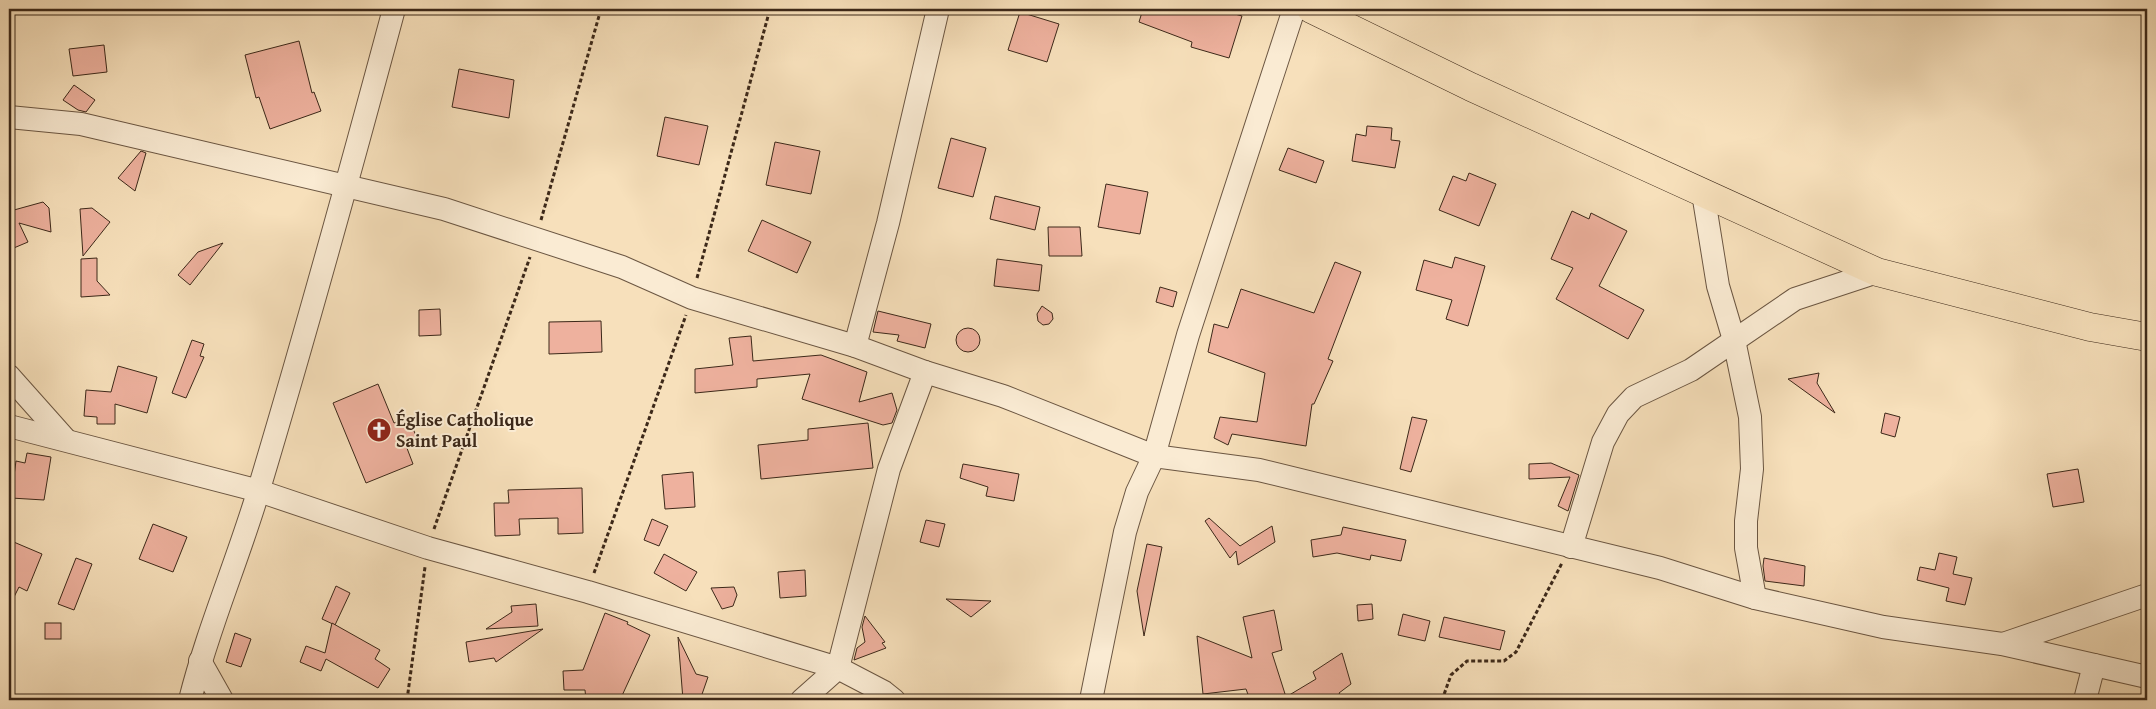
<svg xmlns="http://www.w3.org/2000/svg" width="2156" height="709" viewBox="0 0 2156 709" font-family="'Gentium Book Plus',serif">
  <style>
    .building { fill: #eeb19e; stroke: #3c2819 }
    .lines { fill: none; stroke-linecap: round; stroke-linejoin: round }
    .street-casing { stroke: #6b5642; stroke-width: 24 }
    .primary-casing { stroke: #3c2819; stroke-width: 29 }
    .path { stroke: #3c2819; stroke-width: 3; stroke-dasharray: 4 2.5; stroke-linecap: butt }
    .street { stroke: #faebd3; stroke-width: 22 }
    .primary { stroke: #f7e0bb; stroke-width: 28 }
    .labels { text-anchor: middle; stroke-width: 4; stroke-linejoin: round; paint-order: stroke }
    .poi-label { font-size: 18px; font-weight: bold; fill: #3c2819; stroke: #faebd3; text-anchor: start }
  </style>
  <rect width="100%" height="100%" fill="#f7e0bb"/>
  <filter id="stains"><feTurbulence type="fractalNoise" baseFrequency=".004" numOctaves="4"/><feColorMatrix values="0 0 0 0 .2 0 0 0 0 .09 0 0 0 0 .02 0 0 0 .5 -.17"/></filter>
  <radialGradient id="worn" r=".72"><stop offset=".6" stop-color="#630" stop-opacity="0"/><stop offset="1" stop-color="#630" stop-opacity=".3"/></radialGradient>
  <g class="building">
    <path d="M1143,9h74l25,7 -13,42 -38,-11 1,-5 -53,-20z"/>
    <path d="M1020,12l39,12 -12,38 -39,-12z"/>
    <path d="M299,41l13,52 2,-1 7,19 -51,18 -11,-32 -3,1 -11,-43z"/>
    <path d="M104,45l3,27 -34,4 -4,-27z"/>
    <path d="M459,69l55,11 -5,38 -57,-11z"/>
    <path d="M74,85l21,15 -9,12 -8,-2 -15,-10z"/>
    <path d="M665,117l43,9 -9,39 -42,-9z"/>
    <path d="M1367,126l25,2 -1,12 9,1 -5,27 -43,-7 4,-27 10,2z"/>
    <path d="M951,138l35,10 -13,49 -35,-9z"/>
    <path d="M775,142l45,9 -9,43 -45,-9z"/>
    <path d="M1288,148l36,13 -8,22 -37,-13z"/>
    <path d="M141,151l5,2 -11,38 -17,-13z"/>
    <path d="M1469,173l27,11 -17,42 -40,-16 14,-34 13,5z"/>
    <path d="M1106,184l42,8 -8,42 -42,-7z"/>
    <path d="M995,196l45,11 -5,23 -45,-11z"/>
    <path d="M9,199l5,11 29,-8 6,6 2,24 -32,-9 9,19 -19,8z"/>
    <path d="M92,208l18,14 -27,34 -3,-47z"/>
    <path d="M1572,211l17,8 2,-6 36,18 -28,55 45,24 -16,29 -72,-40 17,-31 -22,-9z"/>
    <path d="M762,220l49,22 -14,31 -49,-22z"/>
    <path d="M1048,227h32l2,29h-33z"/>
    <path d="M223,243l-33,42 -12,-10 20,-23z"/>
    <path d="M1455,257l30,9 -17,60 -22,-7 6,-19 -36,-10 8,-30 28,8z"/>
    <path d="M97,258v23l13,14 -29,2v-38z"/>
    <path d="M997,259l45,6 -3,26 -45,-5z"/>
    <path d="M1335,262l26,10 -33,87 5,2 -19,43h-2l-6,42 -74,-12 -4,11 -14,-7 6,-21 37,5 8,-49 -57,-21 6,-28 14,4 13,-39 73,24z"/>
    <path d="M1160,287l17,5 -4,15 -17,-5z"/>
    <path d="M1042,306l10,7 1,6 -4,5 -6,1 -5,-4 -1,-7z"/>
    <path d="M440,309l1,26 -22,1v-26z"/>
    <path d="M878,311l53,13 -6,24 -28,-7 2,-6 -26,-3z"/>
    <path d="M601,321l1,31 -53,2v-32z"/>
    <circle cx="968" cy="340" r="12"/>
    <path d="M751,336l2,25 68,-6 46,17 -8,30 33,-9 5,17 -5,13 -9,2 -81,-26 8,-25 -53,5v8l-62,6v-24l38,-4 -4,-27z"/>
    <path d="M192,340l12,4 -4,12 4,1 -18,41 -14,-5z"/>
    <path d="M118,366l39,11 -10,36 -32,-9v20h-18v-7l-13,-1 2,-26 25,2z"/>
    <path d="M1819,373l-2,10 18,30 -47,-34z"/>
    <path d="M378,384l16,39 14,-6 9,21 -12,5 8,21 -47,19 -33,-80z"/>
    <path d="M1885,413l15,4 -5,20 -14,-4z"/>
    <path d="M1412,417l15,3 -16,52 -11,-3z"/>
    <path d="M868,423l5,45 -112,11 -3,-34 50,-5v-11z"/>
    <path d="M27,453l24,4 -7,43 -33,-2 5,-37 9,2z"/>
    <path d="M1551,463l28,12 -11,36 -10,-5 12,-29 -41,2v-15z"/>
    <path d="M963,464l56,10 -5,27 -28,-5 2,-9 -28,-9z"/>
    <path d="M2078,469l6,33 -31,5 -6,-33z"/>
    <path d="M693,472l2,35 -30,2 -3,-34z"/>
    <path d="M582,488l1,45 -25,1v-16l-39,1 1,16 -25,1 -1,-33h15l-1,-13z"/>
    <path d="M1209,518l31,28 32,-20 3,16 -37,23 -2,-14 -6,7 -25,-37z"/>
    <path d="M652,519l16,7 -9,20 -15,-6z"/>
    <path d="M926,520l19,4 -6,23 -19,-5z"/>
    <path d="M153,524l34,13 -14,35 -34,-13z"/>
    <path d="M1343,527l63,13 -5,21 -30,-6 -1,5 -33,-7 -24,4 -2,-17 30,-5z"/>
    <path d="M9,540l33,14 -15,37 -8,-4 -10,20z"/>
    <path d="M1147,544l15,3 -18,89 -7,-45z"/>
    <path d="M1939,553l18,4 -4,17 19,4 -7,27 -19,-4 3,-13 -32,-8 3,-13 15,3z"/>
    <path d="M664,554l33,18 -11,19 -32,-18z"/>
    <path d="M76,558l16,6 -18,46 -16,-6z"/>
    <path d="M1764,558l41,8 -1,20 -39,-5 -2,-15z"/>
    <path d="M805,570l1,26 -26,2 -2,-26z"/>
    <path d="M336,586l14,7 -15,32 -13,-6z"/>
    <path d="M734,587l3,8 -4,11 -11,3 -11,-21z"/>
    <path d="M946,599l45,2 -20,16z"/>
    <path d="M536,604l2,22 -52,3 26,-17 -1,-6z"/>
    <path d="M1372,604l1,15 -15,2 -1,-16z"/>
    <path d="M1274,610l8,40 -10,3 14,44 30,-18 -3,-7 29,-19 9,31 -12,9 4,7h-93l-4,-11 -43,5 -6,-58 55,22 -9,-41z"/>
    <path d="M605,613l23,9 -1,2 23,11 -30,65h-34l-1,-10h-21l-1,-19 20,-1z"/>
    <path d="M1403,614l27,7 -5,20 -27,-6z"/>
    <path d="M865,616l20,26 -3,1 4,5 -32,12 3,-12 8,-6 -3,-15z"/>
    <path d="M1444,617l61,14 -5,19 -61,-13z"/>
    <rect x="45" y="623" width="16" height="16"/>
    <path d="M332,623l48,27 -5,9 15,10 -12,19 -52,-29 -5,12 -21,-9 6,-16 19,7z"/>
    <path d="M543,629l-47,33 -2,-4 -25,4 -3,-20z"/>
    <path d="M235,633l16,6 -10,28 -15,-5z"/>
    <path d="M678,637l18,37 12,3 -8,23h-17z"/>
  </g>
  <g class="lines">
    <defs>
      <g id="street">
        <path d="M9,117l72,7 363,85 178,58 70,31 163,48 70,26 78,24 151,60 105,14 401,98 95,30 128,29 119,17 145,33"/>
        <path d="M1703,193l15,93 16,54 16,77 2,52 -6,52v27l9,50"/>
        <path d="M855,346l33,-123 50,-214"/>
        <path d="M9,376l57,64"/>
        <path d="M9,426l250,65 169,57 160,44 250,76 46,24 10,8"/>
        <path d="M1571,547l32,-105 15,-28 16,-17 57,-27 104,-71 82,-27"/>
        <path d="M2003,644l144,-49"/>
        <path d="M200,661l22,39"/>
        <path d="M190,700c18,-72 48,-140 69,-211 48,-160 92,-320 135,-480"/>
        <path d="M802,700l36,-32 51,-199 36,-97"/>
        <path d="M1091,700l34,-168 12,-40 17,-36 34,-121 106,-326"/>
        <path d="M2085,700l9,-35"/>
      </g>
      <path id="primary" d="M1311,9l160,78 406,185 213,55 57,10"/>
    </defs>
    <use href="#street" class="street-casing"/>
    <use href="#primary" class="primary-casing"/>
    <g class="path">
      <path d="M541,220l60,-211"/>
      <path d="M697,278l73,-269"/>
      <path d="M434,529l96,-272"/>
      <path d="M594,573l92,-258"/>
      <path d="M407,700l18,-133"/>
      <path d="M1442,700l9,-25 16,-14h37l12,-9 46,-89"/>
    </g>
    <use href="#street" class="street"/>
    <use href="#primary" class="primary"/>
  </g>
  <defs>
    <symbol id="church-disc" viewBox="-11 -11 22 22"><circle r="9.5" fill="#8f2418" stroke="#faebd3"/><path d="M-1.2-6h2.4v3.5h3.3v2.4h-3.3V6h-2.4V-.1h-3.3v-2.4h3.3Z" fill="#fff"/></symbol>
  </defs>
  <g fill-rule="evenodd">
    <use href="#church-disc" x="365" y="416" width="28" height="28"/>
  </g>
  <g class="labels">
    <g class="poi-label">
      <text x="396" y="426">Église Catholique<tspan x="396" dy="21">Saint Paul</tspan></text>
    </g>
  </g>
  <rect width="2156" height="709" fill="none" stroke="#f7e0bb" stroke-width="30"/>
  <rect x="10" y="10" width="2136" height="689" fill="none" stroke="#3c2819" stroke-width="2.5"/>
  <rect x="15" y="15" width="2126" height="679" fill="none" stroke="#3c2819"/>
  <rect width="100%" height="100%" filter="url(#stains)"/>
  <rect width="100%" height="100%" fill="url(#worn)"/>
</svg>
